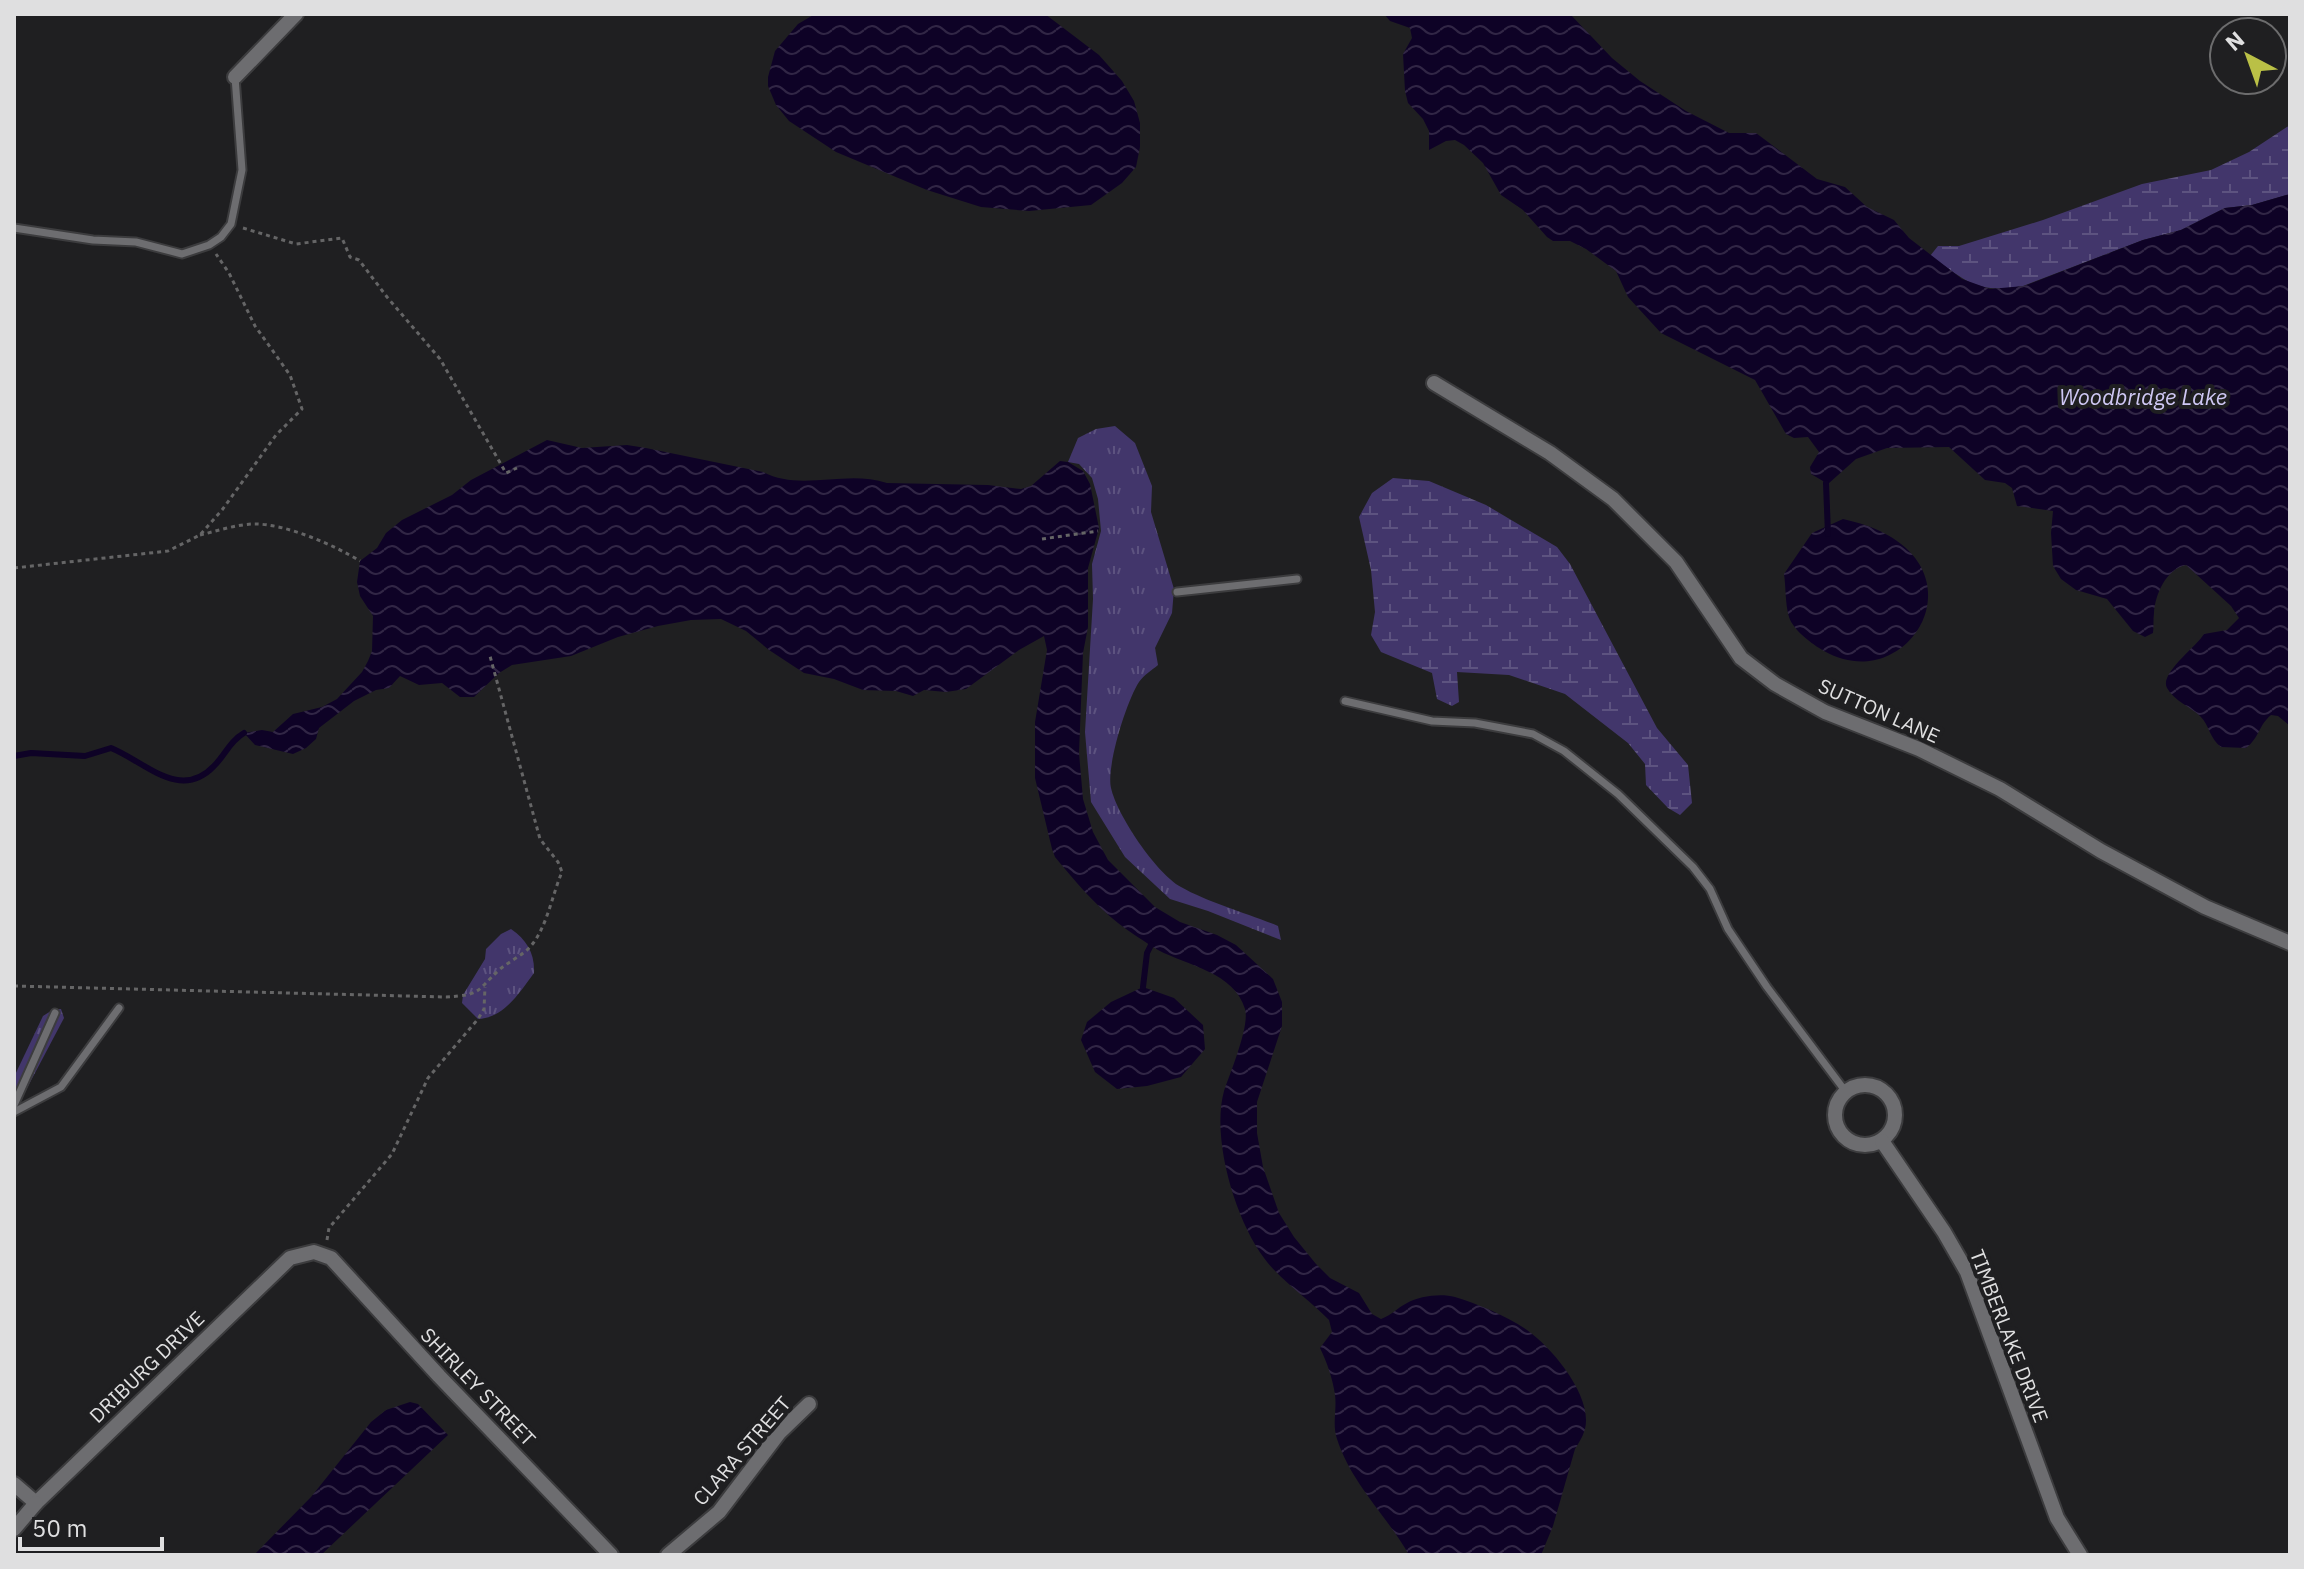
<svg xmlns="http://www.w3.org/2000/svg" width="2304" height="1569" viewBox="0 0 2304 1569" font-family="'IBM Plex Sans',sans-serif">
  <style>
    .grass { fill: url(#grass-tufts) }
    .wetland { fill: url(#wetland-marsh) }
    .water { fill: url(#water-waves) }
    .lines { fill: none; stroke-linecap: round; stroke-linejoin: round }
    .stream { stroke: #0e0226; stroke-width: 6 }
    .lane-casing { stroke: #3c3c3e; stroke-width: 11 }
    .street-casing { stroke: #3c3c3e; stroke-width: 18 }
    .path { stroke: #656566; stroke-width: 3; stroke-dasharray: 4 4; stroke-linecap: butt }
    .lane { stroke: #6d6d70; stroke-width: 7 }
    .street { stroke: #6d6d70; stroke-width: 14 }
    .labels { text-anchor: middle; stroke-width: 8; stroke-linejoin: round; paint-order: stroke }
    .street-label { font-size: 20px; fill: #dfdfe0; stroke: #1f1f21 }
    .water-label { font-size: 22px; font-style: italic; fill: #cfc8f4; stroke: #1f1f21 }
  </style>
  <defs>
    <pattern id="grass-tufts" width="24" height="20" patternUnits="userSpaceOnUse" patternTransform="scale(2)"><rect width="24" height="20" fill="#42366b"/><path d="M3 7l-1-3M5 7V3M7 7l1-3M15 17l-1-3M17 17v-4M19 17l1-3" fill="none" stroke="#5d5380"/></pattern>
    <pattern id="wetland-marsh" width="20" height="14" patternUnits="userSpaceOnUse" patternTransform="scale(2)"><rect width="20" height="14" fill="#42366b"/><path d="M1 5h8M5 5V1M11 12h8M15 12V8" fill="none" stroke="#5d5380"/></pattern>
    <pattern id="water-waves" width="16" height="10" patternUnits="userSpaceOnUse" patternTransform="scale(2)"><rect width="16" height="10" fill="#0e0226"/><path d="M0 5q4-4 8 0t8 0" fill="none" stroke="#312645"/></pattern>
  </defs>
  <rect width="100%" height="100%" fill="#1f1f21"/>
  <g class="grass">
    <path d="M1115,426l20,17 17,43 -1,26 23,77 -2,24 -17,35 3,17c-6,5 -14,10 -19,17 -12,18 -33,84 -28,106 6,27 45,85 70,99 26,15 68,27 97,39l3,14 -73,-29 -38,-12 -45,-42 -34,-55 -6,-70 8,-133 -1,-35 9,-33 -3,-32 -6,-21 -13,-14 -11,-2 10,-24 18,-9z"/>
    <path d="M511,929c16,11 24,25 23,44 -14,19 -30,45 -56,46l-16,-16 1,-8 22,-36 1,-10 15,-15z"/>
    <path d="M54,1009h7l3,9 -38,72 -12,18v-31l29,-61z"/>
  </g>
  <g class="wetland">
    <path d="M2290,125v69l-38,11 -27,3 -44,22 -38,10 -120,46c-49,8 -55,-5 -93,-30l8,-10h21l84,-26 99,-36 69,-14 38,-18z"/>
    <path d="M1393,478l36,3 57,24 71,42 13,17 87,164 31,37 4,38 -12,12 -12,-7 -22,-23 -1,-21 -17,-21 -63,-49 -56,-19 -52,-3 2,30 -7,4 -15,-7 -5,-26 -51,-21 -10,-17 4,-23 -4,-42 -12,-53 13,-24z"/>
  </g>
  <g class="water">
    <path d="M815,14h230l54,41 23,26 12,20 6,22v24l-4,20 -14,16 -31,22 -62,6 -48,-4 -54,-17 -91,-38 -47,-31 -13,-16 -8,-19v-9l7,-26 23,-27z"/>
    <path d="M1384,14h186l42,44 28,23 46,30 43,22h27l61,46 28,8 22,20 27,13 15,18 53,41 28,10 34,-3 119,-46 38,-10 44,-22 27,-3 38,-11v532l-12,-10 -7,-1c-13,11 -11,22 -25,33l-25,-1c-12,-9 -11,-21 -21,-31 -9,-9 -26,-15 -33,-28 -8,-14 29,-41 37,-54l23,-4 12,-12 -8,-12 -45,-41c-20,4 -31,30 -32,48 -1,7 0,13 -1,20l-8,4 -12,-6 -26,-32 -31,-9 -15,-11 -8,-13 -2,-33 2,-22 -36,-5 -5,-18 -7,-5 -20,-3 -36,-33 -62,1 -31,11 -28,25 -17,-10 -1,-7 9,-15 -11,-15 -14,1 -8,-4 -31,-54 -94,-47 -33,-36 -12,-26 -30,-22 -16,-8h-17l-6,-4 -24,-27 -22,-15 -18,-32 -19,-18 -9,-5 -9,1 -17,9v-19l-6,-12 -15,-16 -3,-12 -2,-37 9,-16 -2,-10 -20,-7z"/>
    <path d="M547,440l35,8 45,-3 19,3 117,24c38,20 83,-3 124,11l101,2 33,4 10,-3 29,-25 8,1 15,9 7,13 9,44 -11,40v59l-5,26 -4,100 4,46 10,33 15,28 47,47 25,15 37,13 19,10 37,34 9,23v24l-25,76v31l6,34 16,46 15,24 22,27 14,14 29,15 13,21 9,5c11,-4 16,-11 26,-16 12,-7 34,-10 48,-6 23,7 52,19 72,33 24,17 60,60 59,91 0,11 -6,20 -11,28l-22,77 -12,29h-132c-22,-39 -58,-72 -72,-116 -5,-15 0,-29 -2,-44 -2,-15 -8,-33 -15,-47l12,-16 -3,-12c-20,-21 -48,-39 -65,-62 -29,-39 -53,-120 -40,-167 6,-18 26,-65 21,-82 -11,-37 -57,-43 -87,-59 -13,-8 -28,-18 -40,-27 -24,-19 -43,-42 -63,-66l-3,-8 -17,-71v-56l12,-72 -3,-14 -25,14 -53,39 -20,3 -22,-2 -11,6 -17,-5 -33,-1 -29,-11 -30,-6 -35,-23 -23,-19 -25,-12 -30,1 -33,6 -40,11 -47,19 -59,9 -13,8 -25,24h-14l-18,-14 -23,2 -19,-9 -11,12 -13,2 -22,11 -35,27 -3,11 -10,9 -13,6 -38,-9 -11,-12 18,-3 11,2 20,-18 29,-7 15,-8 25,-27 6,-11 4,-10 1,-35 -13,-20 -3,-14 3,-21 17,-13 9,-15 16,-13 50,-25 19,-15z"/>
    <path d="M1843,519c153,33 71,183 -19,132 -12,-7 -31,-21 -35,-34 -4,-13 -3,-29 -5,-43l28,-41z"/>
    <path d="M1143,987l31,11 29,27 2,24 -24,28 -34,9 -30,3 -22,-17 -14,-32 6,-18 24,-20z"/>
    <path d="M410,1402l8,2 30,31 -127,120h-67l57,-58 60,-75 15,-12z"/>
  </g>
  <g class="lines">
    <g class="stream">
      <path d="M1826,483l2,51"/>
      <path d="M14,756l17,-3 54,3 26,-8c33,13 69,54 103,18 11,-11 16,-25 30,-33"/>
      <path d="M1143,987l4,-34 4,-8"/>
    </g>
    <defs>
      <g id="lane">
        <path d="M14,228l79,12 43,2 46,12 27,-9 12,-8 10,-13 11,-54 -7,-93"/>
        <path d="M1177,592l120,-13"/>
        <path d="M1345,701l87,20 43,2 58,11 31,17 54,43 75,73 17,22 18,40 39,58 79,105"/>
        <path d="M14,1105l41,-92"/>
        <path d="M14,1112l47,-25 58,-79"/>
      </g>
      <g id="street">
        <path d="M235,77l61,-63"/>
        <path d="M1434,383l116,70 63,46 63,63 65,96 34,26 50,28 94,37 81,40 101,62 104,56 85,36"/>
        <circle cx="1865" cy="1115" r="30"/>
        <path d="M1882,1141l62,91 23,40 90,246 23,37"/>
        <path d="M14,1484l22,19 254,-245 24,-6 17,6 108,118 172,179"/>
        <path d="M14,1529l22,-26"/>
        <path d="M668,1555l51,-43 60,-79 30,-29"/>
      </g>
    </defs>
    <use href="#lane" class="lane-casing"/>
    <use href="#street" class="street-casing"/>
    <g class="path">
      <path d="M243,228l53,16 46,-6 8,19 9,3 28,37 53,62 66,114 11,-5"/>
      <path d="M200,535c17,-4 37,-11 55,-11 31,0 79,21 105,37"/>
      <path d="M1042,539l56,-8"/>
      <path d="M14,568l154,-17 32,-16 22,-25 54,-75 26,-26 -12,-34 -35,-49 -26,-53 -13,-19"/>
      <path d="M14,986l432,11c36,-2 30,-6 53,-27 10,-9 23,-14 31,-23 17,-19 22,-52 32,-75l-4,-10 -18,-23 -50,-183"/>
      <path d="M327,1240l2,-12 63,-74 36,-76 50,-59 6,-10 1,-22"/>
    </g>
    <use href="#lane" class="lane"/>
    <use href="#street" class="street"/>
  </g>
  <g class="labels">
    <g class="street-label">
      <text transform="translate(1879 711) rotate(24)" y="7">SUTTON LANE</text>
      <text transform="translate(2009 1336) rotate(69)" y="7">TIMBERLAKE DRIVE</text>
      <text transform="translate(147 1367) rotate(-44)" y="7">DRIBURG DRIVE</text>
      <text transform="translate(478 1387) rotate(46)" y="7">SHIRLEY STREET</text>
      <text transform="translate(742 1451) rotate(-49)" y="7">CLARA STREET</text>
    </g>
    <g class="water-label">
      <text x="2143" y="405">Woodbridge Lake</text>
    </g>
  </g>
  <rect width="2304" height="1569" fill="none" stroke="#dfdfe0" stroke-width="32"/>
  <g transform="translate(2248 56) rotate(319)"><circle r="38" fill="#1f1f21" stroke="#6c6c6d" stroke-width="2"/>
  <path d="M0-6L14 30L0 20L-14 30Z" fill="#bac046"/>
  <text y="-12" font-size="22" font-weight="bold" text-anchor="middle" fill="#dfdfe0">N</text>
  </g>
  <path d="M20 1537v12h142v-12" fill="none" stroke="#dfdfe0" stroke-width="4"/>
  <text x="32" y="1537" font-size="24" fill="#dfdfe0" stroke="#1f1f21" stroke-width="6" paint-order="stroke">50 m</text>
</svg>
